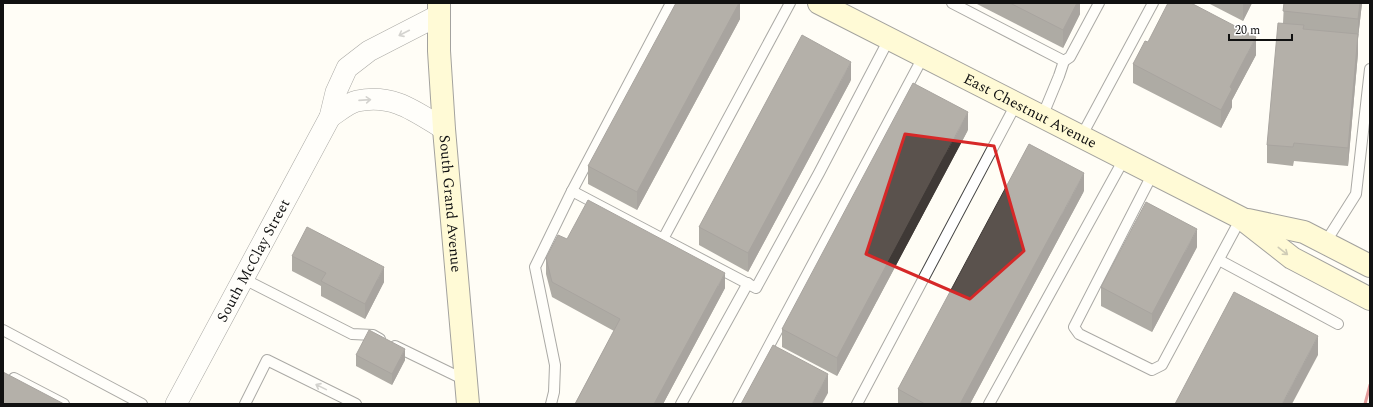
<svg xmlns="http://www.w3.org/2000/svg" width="1373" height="407" viewBox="0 0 1373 407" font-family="Spectral,serif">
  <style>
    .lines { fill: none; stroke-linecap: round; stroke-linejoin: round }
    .lane-casing { stroke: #444; stroke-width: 12 }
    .street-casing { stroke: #444; stroke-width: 22 }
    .secondary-casing { stroke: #333; stroke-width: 24 }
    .lane { stroke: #fff; stroke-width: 10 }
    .street { stroke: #fff; stroke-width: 21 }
    .secondary { stroke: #fff6b0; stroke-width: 22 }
    .rail { stroke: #c4262e; stroke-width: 3 }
    .wall { fill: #4d4742 }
    .shaded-wall { fill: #3f3936 }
    .building { fill: #5a524d; stroke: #3f3936 }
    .oneway { stroke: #a0a0a0 }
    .oneway2 { stroke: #948f68 }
    .marked { fill: none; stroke: #d62828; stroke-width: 3; stroke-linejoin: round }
    .labels { text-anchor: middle; stroke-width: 4; stroke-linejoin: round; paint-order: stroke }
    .street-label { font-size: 15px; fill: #111; stroke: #fff }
  </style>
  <rect width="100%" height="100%" fill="#fffdf5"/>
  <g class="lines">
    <defs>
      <g id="lane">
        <path d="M790,3l-127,236 93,49 63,-115 70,-134"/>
        <path d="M952,3l112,58 6,-4 29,-54"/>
        <path d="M1042,117l17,-41 5,-15"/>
        <path d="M1081,137l72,-134"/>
        <path d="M1153,173l-79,154 5,7 73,36 10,-5 79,-147"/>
        <path d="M663,239l-91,-48 99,-188"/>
        <path d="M1325,243l31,-49 14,-125"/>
        <path d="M1219,260l119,64"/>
        <path d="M242,278l110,56 21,1 7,4"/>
        <path d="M3,330l139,74"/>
        <path d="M395,346l70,34"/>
        <path d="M14,378l50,26"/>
        <path d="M245,404l22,-44 89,44"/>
        <path d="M551,404l3,-12 1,-27 -20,-98 37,-76"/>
        <path d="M681,404l67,-121"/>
        <path d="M738,404l185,-347"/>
        <path d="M857,404l159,-300"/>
        <path d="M989,404l135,-245"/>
      </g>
      <g id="street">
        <path d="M330,117c8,-5 18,-14 27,-16 36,-8 59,11 87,28"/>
        <path id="s1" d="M176,404l154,-287 6,-25 11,-24 22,-17 70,-36"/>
      </g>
      <g id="secondary">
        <path id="s2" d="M439,3v48l5,78 24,275"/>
        <path id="s3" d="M819,3l422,215 51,40 78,41"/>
        <path d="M1248,220l56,12 66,34"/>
      </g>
    </defs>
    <use href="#lane" class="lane-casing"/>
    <use href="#street" class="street-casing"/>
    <use href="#secondary" class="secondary-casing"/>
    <use href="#lane" class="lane"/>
    <use href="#street" class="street"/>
    <use href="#secondary" class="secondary"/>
    <path class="rail" d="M1365,404l5,-19"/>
  </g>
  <g class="wall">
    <path d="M740,3v16l-103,191 -49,-26v-18z"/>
    <path d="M975,3h105v11l-17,34z"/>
    <path d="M1208,3h44l-9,18z"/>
    <path d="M1284,3h78l-4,35v15l-10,113 -54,-5 -1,5 -26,-3v-18l16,-122z"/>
    <path d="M1148,42l108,13 -24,45v7l-11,21 -88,-45v-19z"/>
    <path d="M851,80l-103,192 -49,-27v-18z"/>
    <path d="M968,130l-131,246 -55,-29v-18z"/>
    <path d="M1084,191l-114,213h-72v-15z"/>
    <path d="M567,239l158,49 -62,116h-88l39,-73 -62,-34 -6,-23v-16z"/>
    <path d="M1197,247l-45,85 -51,-26v-19z"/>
    <path d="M292,256l92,26 -19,37 -44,-23v-10l-29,-15z"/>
    <path d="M356,355l49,5 -13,25 -36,-19z"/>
  </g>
  <g class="shaded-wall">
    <path d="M739,3h1v16l-103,191v-18z"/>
    <path d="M1077,3h3v11l-17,34v-18z"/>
    <path d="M1243,3h9l-9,18z"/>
    <path d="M1360,3h2l-4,35v-19z"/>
    <path d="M1358,34v19l-10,113v-18z"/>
    <path d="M1256,37v18l-24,45v7l-11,21v-18l9,-23z"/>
    <path d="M851,62v18l-103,192v-19z"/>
    <path d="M968,112v18l-131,246v-18z"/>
    <path d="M1084,173v18l-114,213h-10z"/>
    <path d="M1197,229v18l-45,85v-18z"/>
    <path d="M384,267v15l-19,37v-15z"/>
    <path d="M725,273v15l-62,116h-9z"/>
    <path d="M1318,336v19l-26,49h-10z"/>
    <path d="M405,349v11l-13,25v-11z"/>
    <path d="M828,374v19l-6,11h-10z"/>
  </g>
  <g class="building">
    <path d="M676,3h63l-102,189 -49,-26z"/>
    <path d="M1010,3h67l-14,27z"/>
    <path d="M1168,3h23l65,34 -26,50 2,2 -11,21 -88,-46 12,-23 3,1z"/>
    <path d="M1284,3h76l-2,16 -75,-8z"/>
    <path d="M1278,23l26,2 -1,4 55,5 -10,114 -54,-5 -1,4 -26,-2z"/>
    <path d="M802,35l49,27 -103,191 -49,-26z"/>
    <path d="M913,83l55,29 -131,246 -55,-29z"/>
    <path d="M1029,144l55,29 -124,231h-35l-27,-15z"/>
    <path d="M588,200l137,73 -71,131h-79l45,-85 -68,-37 -6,-24 12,-23 9,4z"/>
    <path d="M1146,202l51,27 -45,85 -51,-27z"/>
    <path d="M307,227l77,40 -19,37 -44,-23 5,-8 -34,-17z"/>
    <path d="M1234,292l84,44 -36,68h-107z"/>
    <path d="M369,330l36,19 -13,25 -36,-19z"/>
    <path d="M773,345l55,29 -16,30h-71z"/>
    <path d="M3,372l61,32h-61z"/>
  </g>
  <defs><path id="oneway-shaft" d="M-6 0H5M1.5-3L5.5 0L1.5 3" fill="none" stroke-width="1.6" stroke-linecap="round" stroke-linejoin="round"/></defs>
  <g class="oneway">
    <use href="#oneway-shaft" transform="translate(404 33) rotate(153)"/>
    <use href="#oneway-shaft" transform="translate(365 100) rotate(-4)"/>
    <use href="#oneway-shaft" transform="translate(321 387) rotate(-154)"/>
  </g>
  <use class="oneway2" href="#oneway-shaft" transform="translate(1283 251) rotate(38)"/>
  <path d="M0 0H1373V407H0ZM905,134l89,12 30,105 -54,48 -104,-45z" fill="#fffdf5" fill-opacity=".55" fill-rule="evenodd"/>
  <path class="marked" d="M905,134l89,12 30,105 -54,48 -104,-45z"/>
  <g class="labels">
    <g class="street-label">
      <text dy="5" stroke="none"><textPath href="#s3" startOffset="237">East Chestnut Avenue</textPath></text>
      <text dy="5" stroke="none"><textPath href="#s2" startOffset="201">South Grand Avenue</textPath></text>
      <text dy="5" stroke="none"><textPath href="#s1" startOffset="163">South McClay Street</textPath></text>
    </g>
  </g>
  <rect width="1373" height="407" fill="none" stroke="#111111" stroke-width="8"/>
  <path d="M1229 34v6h63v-6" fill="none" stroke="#111111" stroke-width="2"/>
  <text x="1235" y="34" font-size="12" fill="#111111" stroke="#ffffff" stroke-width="3" paint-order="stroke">20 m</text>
</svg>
